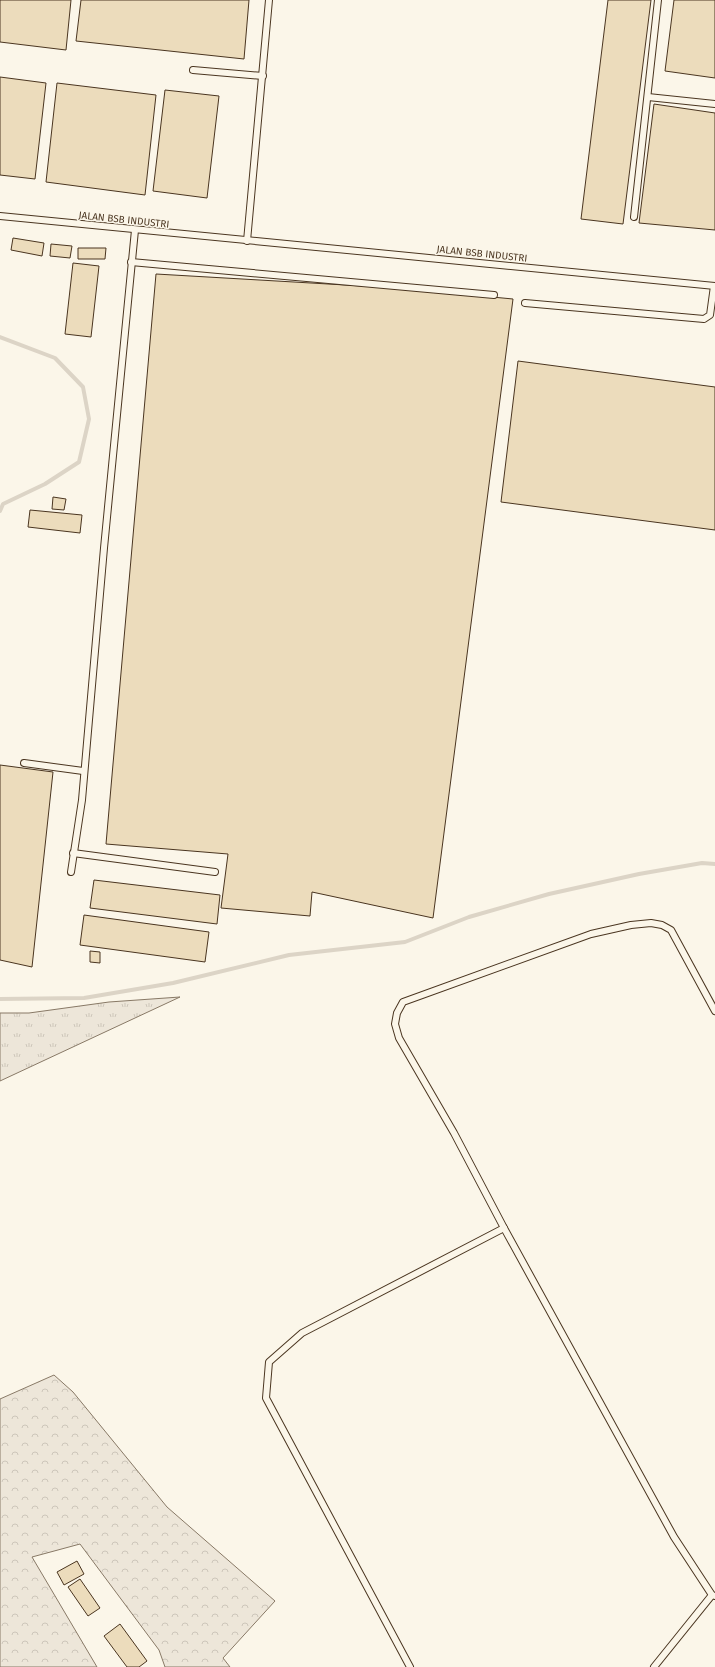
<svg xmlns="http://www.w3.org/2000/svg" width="715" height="1667" viewBox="0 0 715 1667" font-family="'Fira Sans',sans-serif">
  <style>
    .grass { fill: url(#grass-tufts); stroke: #887966 }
    .forest { fill: url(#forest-crowns); stroke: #887966 }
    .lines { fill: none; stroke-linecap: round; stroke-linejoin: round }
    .stream { stroke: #dcd4c6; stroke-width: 4 }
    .building { fill: #ecdcbc; stroke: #4a3520 }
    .lane-casing { stroke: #4a3520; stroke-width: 8 }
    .lane { stroke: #fbf6e9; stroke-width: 6 }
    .labels { text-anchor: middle; stroke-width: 3; stroke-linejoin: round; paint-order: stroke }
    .street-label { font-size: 10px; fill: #4a3520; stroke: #fbf6e9 }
  </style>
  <defs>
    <pattern id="grass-tufts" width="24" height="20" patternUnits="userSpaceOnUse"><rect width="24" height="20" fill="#ede6d9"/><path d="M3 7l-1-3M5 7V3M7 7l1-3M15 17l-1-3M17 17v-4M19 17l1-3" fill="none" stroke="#cdc6ba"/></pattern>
    <pattern id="forest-crowns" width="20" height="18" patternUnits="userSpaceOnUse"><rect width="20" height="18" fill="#ede6d9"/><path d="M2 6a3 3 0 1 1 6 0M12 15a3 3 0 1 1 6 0" fill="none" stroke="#cdc6ba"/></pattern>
  </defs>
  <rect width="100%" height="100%" fill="#fbf6e9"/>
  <path class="grass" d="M180,997l-180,84v-68h29l80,-11z"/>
  <path class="forest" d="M54,1375l19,17 94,115 108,94 -52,57 7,9h-65l-6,-17 -79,-106 -48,13 65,110h-97v-268z"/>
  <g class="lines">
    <g class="stream">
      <path d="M0,337l55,21 28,29 6,32 -10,43 -34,22 -42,20 -3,7"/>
      <path d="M0,999l84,-1 89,-15 116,-28 116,-13 64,-25 80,-23 90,-20 63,-11 13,1"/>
    </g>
  </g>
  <g class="building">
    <path d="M0,0h71l-5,50 -66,-8z"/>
    <path d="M81,0h168l-5,59 -168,-18z"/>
    <path d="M608,0h43l-28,224 -42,-5z"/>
    <path d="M674,0h41v78l-50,-7z"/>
    <path d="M0,77l46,6 -11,96 -35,-4z"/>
    <path d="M57,83l99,12 -11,100 -99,-13z"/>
    <path d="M165,90l54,6 -12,102 -54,-7z"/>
    <path d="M654,104l61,9v117l-76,-7z"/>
    <path d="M13,238l31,5 -2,13 -31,-6z"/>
    <path d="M51,244l21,2 -2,12 -20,-2z"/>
    <path d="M78,248h28l-1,11h-27z"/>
    <path d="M73,263l26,3 -8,71 -26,-3z"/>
    <path d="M156,274l241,14 116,11 -80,619 -121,-26 -2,24 -89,-8 7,-54 -122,-10z"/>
    <path d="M518,361l197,26v143l-214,-28z"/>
    <path d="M53,497l13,2 -2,11 -12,-1z"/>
    <path d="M30,510l52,5 -2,18 -52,-6z"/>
    <path d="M0,765l53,7 -21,195 -32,-7z"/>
    <path d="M94,880l126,15 -3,29 -127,-16z"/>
    <path d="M84,915l125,17 -4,30 -125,-17z"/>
    <path d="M90,951l10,1v11l-10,-1z"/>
    <path d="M77,1561l7,13 -20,11 -7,-13z"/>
    <path d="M80,1579l20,29 -12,8 -20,-29z"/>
    <path d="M120,1624l27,37 -8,6h-12l-23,-31z"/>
  </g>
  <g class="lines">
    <defs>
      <g id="lane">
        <path d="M193,70l70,6"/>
        <path d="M648,97l67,7"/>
        <path d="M0,216l715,70"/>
        <path d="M634,217l24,-217"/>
        <path d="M247,241l22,-241"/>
        <path d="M131,262l363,33"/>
        <path d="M525,303l179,16 6,-4 4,-29"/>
        <path d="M24,763l59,8"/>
        <path d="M73,853l142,19"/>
        <path d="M71,872l11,-72 22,-252 31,-318"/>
        <path d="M715,1011l-44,-81 -9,-5 -11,-2 -20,2 -40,9 -188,68 -6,11 -2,11 4,14 55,95 50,95 170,309 38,58 3,1"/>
        <path d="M410,1667l-144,-269 3,-36 33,-29 202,-105"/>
        <path d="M654,1667l58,-72"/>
      </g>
    </defs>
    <use href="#lane" class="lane-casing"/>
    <use href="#lane" class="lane"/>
  </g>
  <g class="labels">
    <g class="street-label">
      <text transform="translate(124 219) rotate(6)" y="4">JALAN BSB INDUSTRI</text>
      <text transform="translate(482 253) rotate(6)" y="4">JALAN BSB INDUSTRI</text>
    </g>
  </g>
</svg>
